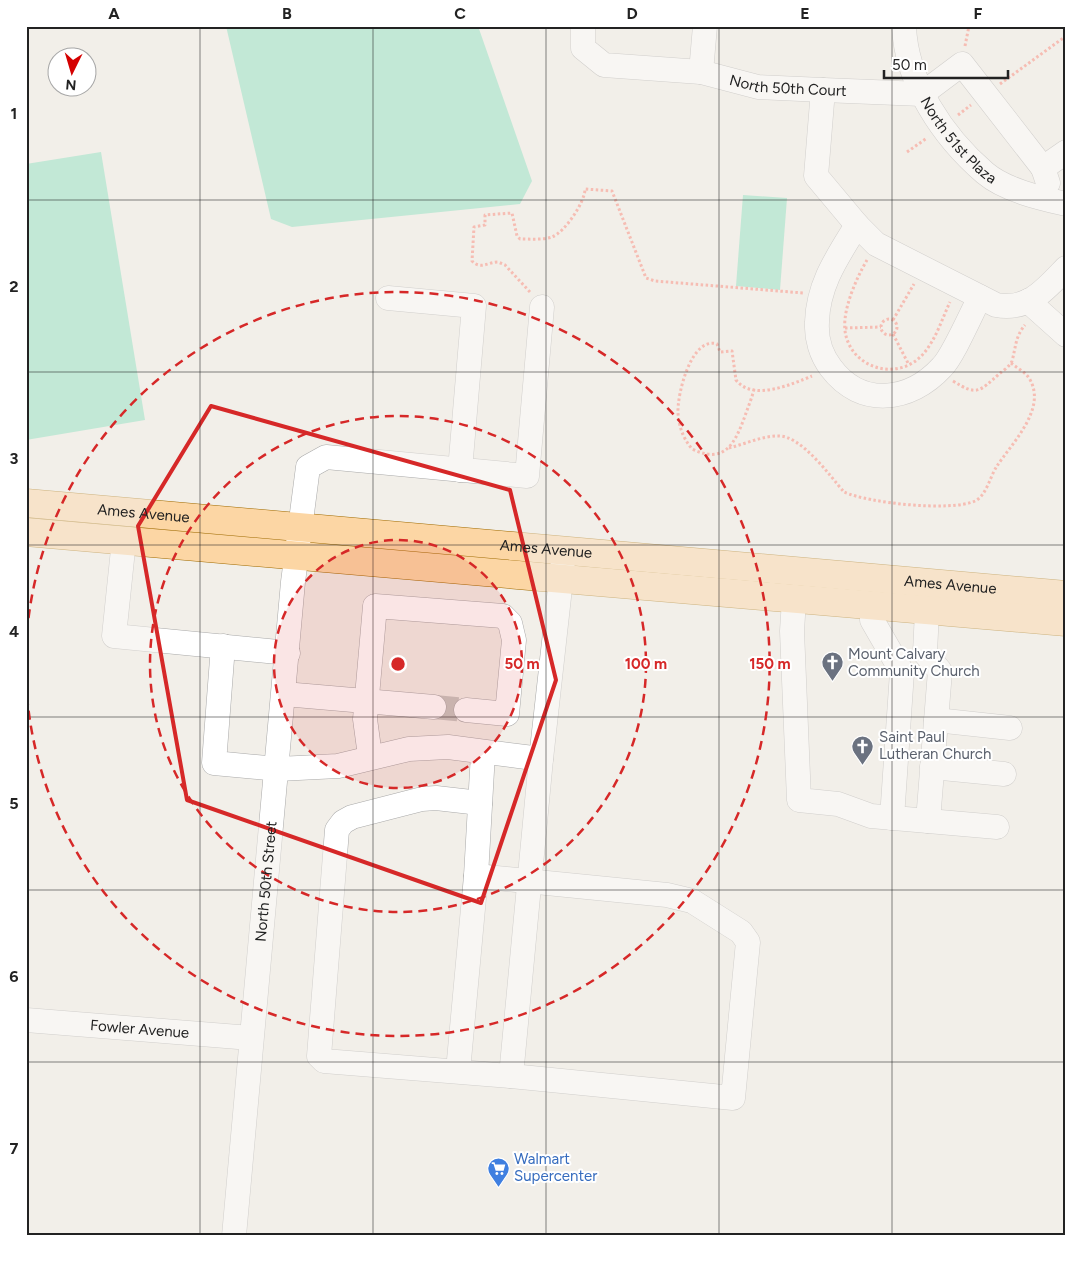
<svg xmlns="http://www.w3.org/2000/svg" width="1092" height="1262" viewBox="0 0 1092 1262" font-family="Figtree,sans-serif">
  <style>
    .pitch { fill: #88e0be }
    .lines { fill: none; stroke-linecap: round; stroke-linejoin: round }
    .minor-tunnel { stroke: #c8c6c1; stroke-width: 24; stroke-dasharray: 24 12; stroke-linecap: butt }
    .minor-casing { stroke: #a9a9a9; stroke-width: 25 }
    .major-casing { stroke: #a06b00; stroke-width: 29 }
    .path { stroke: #fa8072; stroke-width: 3; stroke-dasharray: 2.5 2.5; stroke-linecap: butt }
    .minor { stroke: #fff; stroke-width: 24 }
    .major { stroke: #fcd6a4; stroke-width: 28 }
    .marked { fill: none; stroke: #d62828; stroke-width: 4; stroke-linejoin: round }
    .grid { fill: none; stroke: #222; stroke-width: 1; stroke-opacity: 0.55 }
    .ring { fill: none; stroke: #d62828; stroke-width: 2.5; stroke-dasharray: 9 6 }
    .labels { text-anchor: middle; stroke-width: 4; stroke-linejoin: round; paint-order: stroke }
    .street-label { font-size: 15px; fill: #222; stroke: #fff }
    .worship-label { font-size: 15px; fill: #5b616d; stroke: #fff; text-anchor: start }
    .shop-label { font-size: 15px; fill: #366cbe; stroke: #fff; text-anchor: start }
    .centre { fill: #d62828; stroke: #fff; stroke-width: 2.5 }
    .ring-label { font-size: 15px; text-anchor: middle; font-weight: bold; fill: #d62828; stroke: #fff; stroke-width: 4; stroke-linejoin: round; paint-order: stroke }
    .neatline { fill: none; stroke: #222; stroke-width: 2 }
    .grid-label { font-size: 16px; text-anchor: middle; font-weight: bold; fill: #222 }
  </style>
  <rect width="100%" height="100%" fill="#f2efe9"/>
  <g class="pitch">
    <path d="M226,26h252l54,155 -12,23 -228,23 -21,-8z"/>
    <path d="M101,152l44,268 -119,20v-276z"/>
    <path d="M743,195l44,3 -7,92 -44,-4z"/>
  </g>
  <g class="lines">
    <path class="minor-tunnel" d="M434,707l32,3"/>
    <defs>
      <g id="minor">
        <path id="s1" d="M583,26v22l21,17 97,7 57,15 65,3 99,4 40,-30 81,104"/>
        <path id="s2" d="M904,26c2,56 39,111 81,147 20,17 55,25 81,31"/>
        <path d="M701,72l4,-46"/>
        <path d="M823,90l-7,86 41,49 19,19 120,61c32,6 49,-15 70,-37"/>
        <path d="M1048,183l-5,-15 23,-16"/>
        <path d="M857,225c-19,31 -39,59 -40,97 -1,16 4,33 14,46 30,40 79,34 111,-1 11,-11 29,-53 38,-70"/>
        <path d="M388,298l86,8 -14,164"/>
        <path d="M1028,301l38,34"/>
        <path d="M124,540l-10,96 174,17"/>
        <path d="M794,600l-2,31 7,169 39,4 33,12 126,11"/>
        <path d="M872,606v14l30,52 -10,146"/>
        <path d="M927,611l-2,42 15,18 -12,150"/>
        <path d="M223,646l-9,117 64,6 60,-3 71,-17 39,-2 93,12"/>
        <path d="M284,694l150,13"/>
        <path d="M936,720l74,8"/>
        <path d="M370,756l-5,-37 10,-113 128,10 7,7 4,17 -7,74 -41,-4"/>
        <path d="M932,767l72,7"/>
        <path d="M476,876l191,19 25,6 49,31 7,10 -15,156 -222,-22 -187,-15 -5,-5 18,-226 6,-8 9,-5 70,-18 14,-1 44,5"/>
        <path id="s3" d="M26,1020l225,18"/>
        <path d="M458,1071l18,-195 7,-123"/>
        <path d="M511,1076l30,-317 22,-198"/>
        <path id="s4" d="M234,1236l59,-654 15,-115 18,-10 201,19 15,-169"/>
      </g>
      <g id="major">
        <path id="s5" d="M26,503l1040,92"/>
        <path d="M26,532c347,29 693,62 1040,90"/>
      </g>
    </defs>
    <use href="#minor" class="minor-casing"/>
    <use href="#major" class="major-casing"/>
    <g class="path">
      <path d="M965,46l4,-20"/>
      <path d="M1000,84l66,-48"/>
      <path d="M958,115l13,-10"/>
      <path d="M907,152l20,-14"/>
      <path d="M867,260c-11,19 -27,54 -21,76 9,35 55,45 78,17 12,-14 18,-34 26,-51"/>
      <path d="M530,292l-25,-27 -7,-3c-10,0 -17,8 -26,-1l2,-34 11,-2v-10l27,-2 5,23 3,3c10,0 24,1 32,-2 13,-5 33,-35 33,-48l27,2 34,87 9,3 148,12"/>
      <circle cx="889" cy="327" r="8"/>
      <path d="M893,320l21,-36"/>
      <path d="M845,328l36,-1"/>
      <path d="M893,334l16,31"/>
      <path d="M953,381c24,15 26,11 46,-7 4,-3 11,-8 13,-13 4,-14 3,-24 13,-36"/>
      <path d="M754,389c-2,9 -6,18 -9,27 -10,27 -20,49 -53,33 -9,-11 -13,-22 -14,-36 -1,-18 13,-77 39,-69l3,8 12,-1 4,29c17,22 56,4 76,-4"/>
      <path d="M729,448c16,-4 33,-12 49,-12 23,-1 52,40 66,56 24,11 107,20 131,9 12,-6 15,-25 22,-35 15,-23 51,-58 32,-88 -4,-6 -12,-10 -18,-15"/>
    </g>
    <use href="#minor" class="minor"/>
    <use href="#major" class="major"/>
  </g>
  <path d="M0 0H1092V1262H0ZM211,406l299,84 46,190 -75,223 -294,-103 -49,-274z" fill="#f2efe9" fill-opacity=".55" fill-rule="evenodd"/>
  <path class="marked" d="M211,406l299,84 46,190 -75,223 -294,-103 -49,-274z"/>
  <path class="grid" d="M200,26v1210M373,26v1210M546,26v1210M719,26v1210M892,26v1210M26,200h1040M26,372h1040M26,545h1040M26,717h1040M26,890h1040M26,1062h1040"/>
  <circle cx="398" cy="664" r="124" fill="#d62828" fill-opacity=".12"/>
  <g class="ring">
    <circle cx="398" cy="664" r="124"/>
    <circle cx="398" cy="664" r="248"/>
    <path d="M26 648A372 372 0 1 1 26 680"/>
  </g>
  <defs>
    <symbol id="church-pin" viewBox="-11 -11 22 30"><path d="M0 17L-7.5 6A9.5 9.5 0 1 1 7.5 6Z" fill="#6b7280" stroke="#fff"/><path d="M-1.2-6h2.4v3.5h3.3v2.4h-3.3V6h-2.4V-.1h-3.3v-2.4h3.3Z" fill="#fff"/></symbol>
    <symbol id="supermarket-pin" viewBox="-11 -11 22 30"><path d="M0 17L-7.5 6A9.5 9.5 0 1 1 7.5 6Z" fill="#3f7fe0" stroke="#fff"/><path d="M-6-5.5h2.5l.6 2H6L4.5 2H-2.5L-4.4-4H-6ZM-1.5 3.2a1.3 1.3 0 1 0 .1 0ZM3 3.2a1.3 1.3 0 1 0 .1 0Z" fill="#fff"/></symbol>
  </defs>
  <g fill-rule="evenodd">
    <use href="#church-pin" x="820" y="650" width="25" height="34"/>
    <use href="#church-pin" x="850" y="734" width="25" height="34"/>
    <use href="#supermarket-pin" x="486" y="1156" width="25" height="34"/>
  </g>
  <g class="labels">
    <g class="street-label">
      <text dy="5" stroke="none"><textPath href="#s1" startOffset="235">North 50th Court</textPath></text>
      <text dy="5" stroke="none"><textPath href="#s2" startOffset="130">North 51st Plaza</textPath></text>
      <text dy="5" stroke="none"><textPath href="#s5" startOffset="118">Ames Avenue</textPath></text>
      <text dy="5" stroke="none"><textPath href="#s5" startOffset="522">Ames Avenue</textPath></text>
      <text dy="5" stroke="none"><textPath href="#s5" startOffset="928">Ames Avenue</textPath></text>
      <text dy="5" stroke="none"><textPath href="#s4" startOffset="356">North 50th Street</textPath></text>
      <text dy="5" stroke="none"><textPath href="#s3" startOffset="114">Fowler Avenue</textPath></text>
    </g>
    <g class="worship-label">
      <text x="848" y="659">Mount Calvary<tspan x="848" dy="17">Community Church</tspan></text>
      <text x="879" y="742">Saint Paul<tspan x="879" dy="17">Lutheran Church</tspan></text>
    </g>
    <g class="shop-label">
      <text x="514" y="1164">Walmart<tspan x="514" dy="17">Supercenter</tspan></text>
    </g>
  </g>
  <circle cx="398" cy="664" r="8" class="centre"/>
  <g class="ring-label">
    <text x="522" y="669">50 m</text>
    <text x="646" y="669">100 m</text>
    <text x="770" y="669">150 m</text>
  </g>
  <rect width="1092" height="1262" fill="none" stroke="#ffffff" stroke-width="55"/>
  <g transform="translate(72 72) rotate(185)"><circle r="24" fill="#ffffff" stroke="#a7a7a7"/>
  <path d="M0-4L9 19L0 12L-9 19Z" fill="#d40000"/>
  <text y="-8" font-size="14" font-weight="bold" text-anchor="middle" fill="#222222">N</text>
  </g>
  <path d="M884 70v8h124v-8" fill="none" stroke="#222222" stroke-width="2.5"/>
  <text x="892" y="70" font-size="15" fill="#222222" stroke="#ffffff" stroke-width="4" paint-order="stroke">50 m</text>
  <rect x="28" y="28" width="1036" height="1206" class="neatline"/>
  <g class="grid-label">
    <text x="114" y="19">A</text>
    <text x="287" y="19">B</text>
    <text x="460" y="19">C</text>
    <text x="632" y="19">D</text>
    <text x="805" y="19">E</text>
    <text x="978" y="19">F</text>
    <text x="14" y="119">1</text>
    <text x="14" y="292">2</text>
    <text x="14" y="464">3</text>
    <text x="14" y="637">4</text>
    <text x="14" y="809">5</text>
    <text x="14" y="982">6</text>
    <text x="14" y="1154">7</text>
  </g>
</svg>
